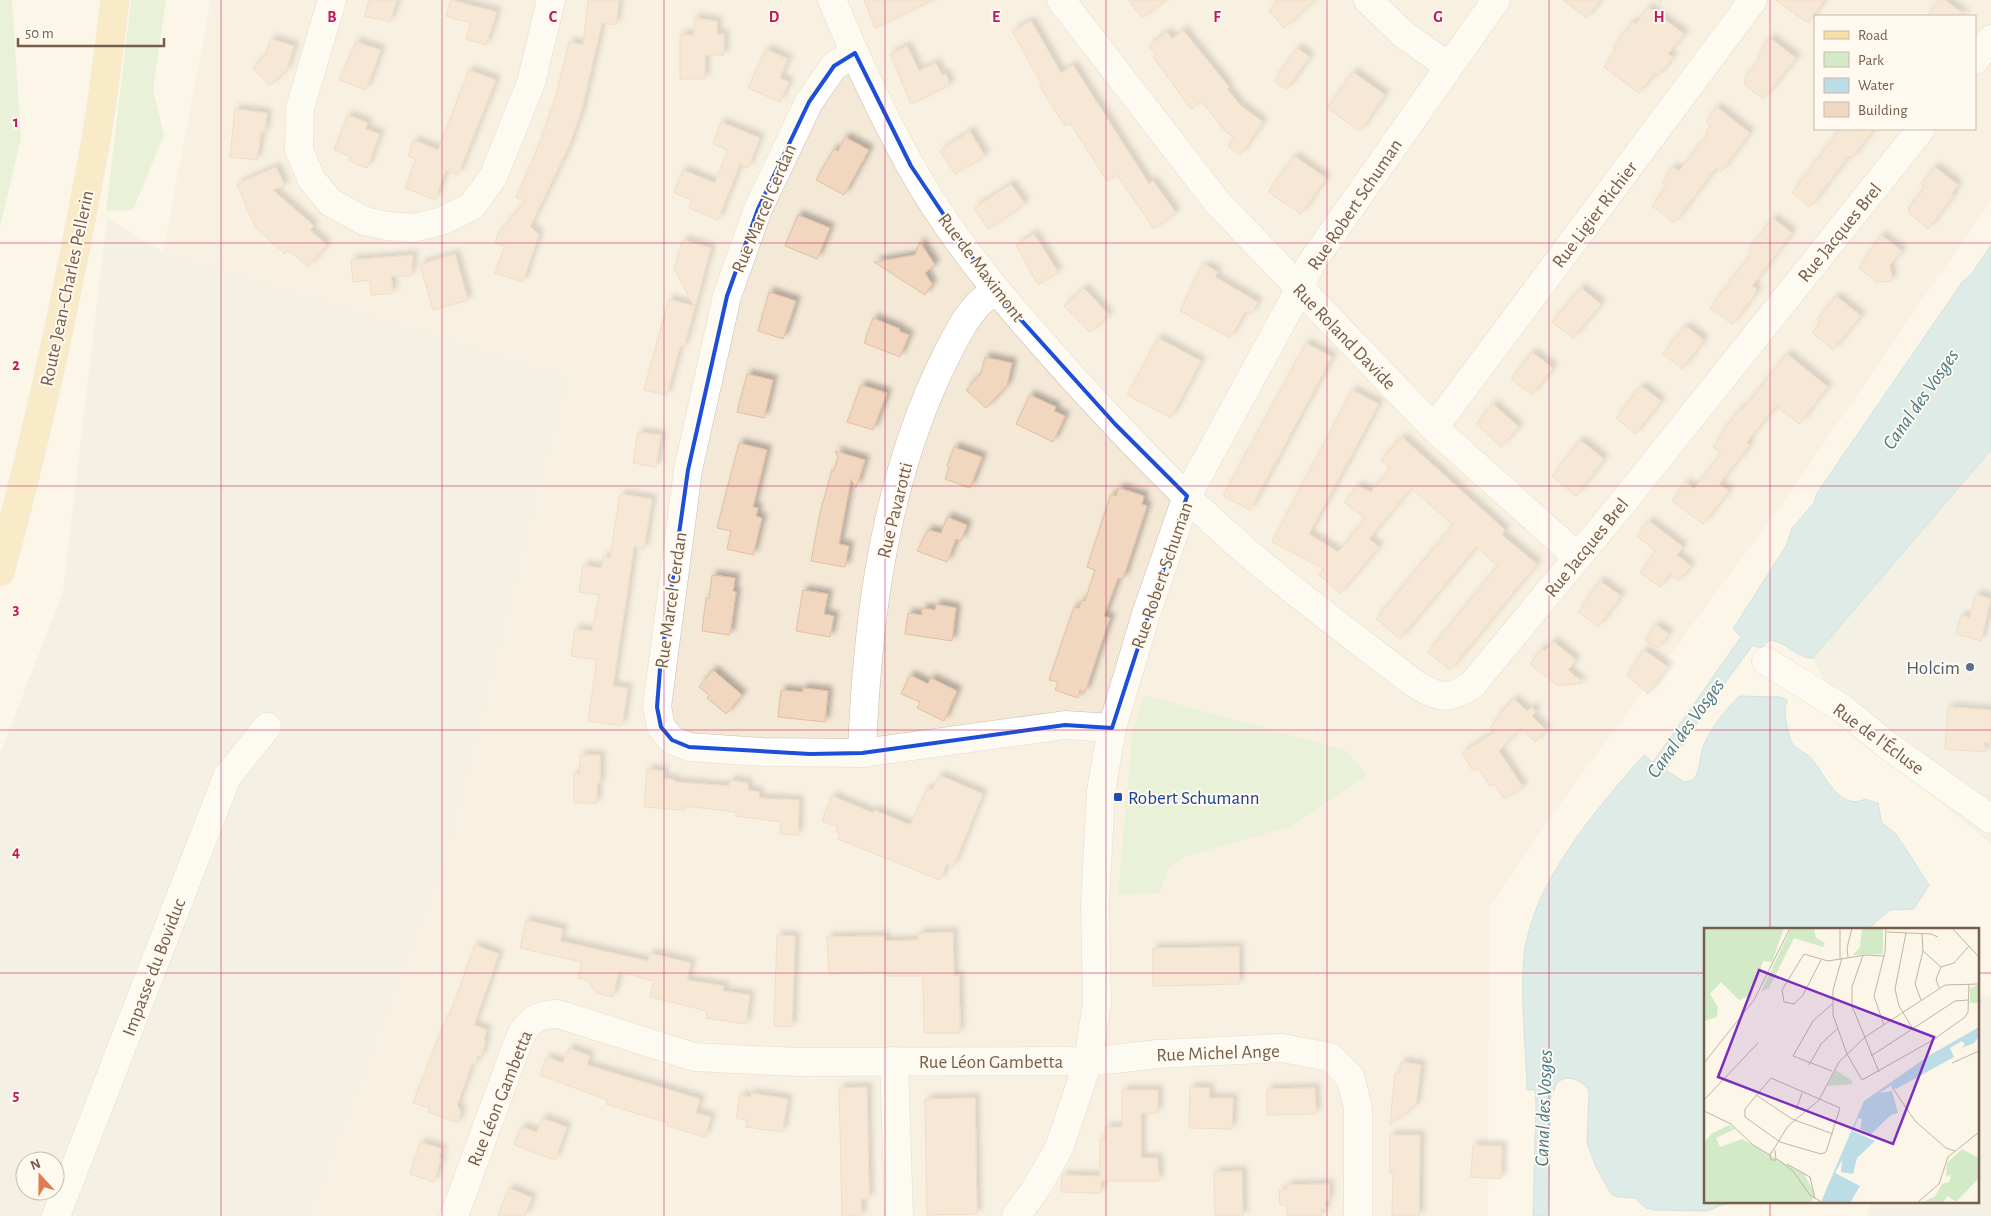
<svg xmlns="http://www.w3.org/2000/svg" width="1991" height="1216" viewBox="0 0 1991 1216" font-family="'Alegreya Sans',sans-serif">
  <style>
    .residential { fill: #f4e8d7; fill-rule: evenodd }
    .industrial { fill: #ede8e1; fill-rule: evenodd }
    .green { fill: #d3eac7 }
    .water { fill: #bddde6; stroke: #a3ccd7 }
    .building { fill: #f1d7c0; stroke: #e3bfa1; filter: url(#shadow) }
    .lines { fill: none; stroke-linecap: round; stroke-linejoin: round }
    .minor-casing { stroke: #cebeae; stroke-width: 29 }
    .major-casing { stroke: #dbd5d0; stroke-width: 29 }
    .minor { stroke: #fff; stroke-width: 28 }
    .major { stroke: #f8dea3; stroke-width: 28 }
    .marked { fill: none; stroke: #1d4ed8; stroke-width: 4; stroke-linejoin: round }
    .grid { fill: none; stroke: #c2185b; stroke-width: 1; stroke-opacity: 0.55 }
    .service-dot { fill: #5c6f8a; stroke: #fff9ef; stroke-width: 2 }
    .transit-dot { fill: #1a4fb4; stroke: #fff9ef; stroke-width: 2 }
    .labels { text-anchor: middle; stroke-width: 4; stroke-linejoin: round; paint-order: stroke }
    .street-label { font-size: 19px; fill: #765e4c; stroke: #fff9ef }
    .service-label { font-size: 19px; fill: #4e5e75; stroke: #fff9ef; text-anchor: end }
    .transit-label { font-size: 19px; fill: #164399; stroke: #fff9ef; text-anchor: start }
    .water-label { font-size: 20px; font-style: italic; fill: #477a89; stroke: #fff9ef }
    .inset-road { fill: none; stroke: #c2b4a5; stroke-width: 1 }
    .view { fill: #7b2cbf; fill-opacity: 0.15; stroke: #7b2cbf; stroke-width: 2.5 }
    .inset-edge { fill: none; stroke: #765e4c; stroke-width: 2.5 }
    .grid-label { font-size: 16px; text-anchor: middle; font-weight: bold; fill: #c2185b; stroke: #fff9ef; stroke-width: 4; stroke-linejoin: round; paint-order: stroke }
  </style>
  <defs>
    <filter id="shadow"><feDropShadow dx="4.5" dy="-4.5" stdDeviation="2.5" flood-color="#0004"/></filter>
  </defs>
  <rect width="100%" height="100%" fill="#fcf6e8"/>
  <path class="residential" d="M211,0h1780v200l-204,297 -220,297 -78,114 -1,308h-1182l-143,-964zM1815,16h160v113h-160z"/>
  <g class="industrial">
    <path d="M107,218l56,34 404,125 -121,478 -137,361h-309v-463l63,-161zM25,1161h30v30h-30z"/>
    <path d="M1991,450v394l-147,-121 -31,-65z"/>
    <path d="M1977,994l14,3v219h-124l5,-14h105z"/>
  </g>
  <g class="green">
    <path d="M0,0h12l9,138 -21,89z"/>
    <path d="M131,0h35l-13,90 11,45 -31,75 -27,1z"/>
    <path d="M1144,695l203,56 19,24 -77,52 -106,30 -15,12 -8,24 -42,2 15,-166z"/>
  </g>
  <path class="water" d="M1991,245v205l-178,208c-15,2 -27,-17 -43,-18l-9,8 -8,-3 -42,57 -45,68 18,12 9,-2c8,-9 6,-22 10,-33 7,-18 23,-39 37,-51l41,1 6,3c-4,13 0,25 3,38 2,11 15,13 22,21 13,16 28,53 53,40l13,4 4,20 14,11 33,51 -15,24 -24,1 -23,20h-162v272h33l-16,3 -14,6 -55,-1 -7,-2 -11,-10 -18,-1 -6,-3 -16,-29 -8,-23 2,-51c-8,-14 -31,-20 -35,0h-3l-3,125h-15l3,-114 -1,-12h-8c-1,-43 -7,-92 -3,-134 8,-73 73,-148 120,-201l9,7 88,-125 -8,-8 53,-83 6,-18 22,-25 3,-10 146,-212 7,-5z"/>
  <g class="building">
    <path d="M369,0h28l-7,22 -25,-6z"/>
    <path d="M451,0l46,12 -11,33 -20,-6 5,-16 -25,-7z"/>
    <path d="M588,0h31l-3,25 -14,-2 -20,86 -13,37 -39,81 9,7 -16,48 -28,-9 10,-27 -10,-3 4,-10 26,-32 -9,-4 20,-44 20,-57 13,-54 14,3z"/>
    <path d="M864,0h70l-59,28z"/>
    <path d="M1128,0h37l-23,18z"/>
    <path d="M1279,0h36l-31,28 -15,-17z"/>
    <path d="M1563,0h37l-13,18z"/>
    <path d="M1775,0h50l-17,23z"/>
    <path d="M1939,0h6l21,16h-39z"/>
    <path d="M1648,7l36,27 -16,20 5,3 -7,9 -8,10 -3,-3 -16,20 -35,-26 12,-17 -3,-2 20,-27 3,3z"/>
    <path d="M694,18l23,3v13h7v21h-19v24h-25v-44h14z"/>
    <path d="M1031,21l30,52 12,-8 76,119 4,-3 23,32 -22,16 -37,-54 -10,6 -37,-58 -5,3 -25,-39 2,-2 -30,-54z"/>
    <path d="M1183,30l46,57 -2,2 14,17 22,16 -23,33 -12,-9 6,-9 -9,-6 -24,-30 -10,8 -38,-52 3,-2 -7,-9 18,-14 5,7z"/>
    <path d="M1770,38l26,20 -33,41 -18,-14 -1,-6 12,-15 4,-8 -2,-2z"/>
    <path d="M271,39l23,7 -7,23 -17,17 -17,-18 12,-12z"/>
    <path d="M356,42l25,8 -15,40 -27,-10z"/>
    <path d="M907,46l12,25 17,-8 6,12 4,-1 4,11 -39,19 -21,-50z"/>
    <path d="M1297,48l13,9 -24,33 -12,-9z"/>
    <path d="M766,49l22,10 -8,19 9,4 -9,20 -32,-14z"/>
    <path d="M469,70l27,10 -38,95 -12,-5 -11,30 -30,-12 11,-29 -8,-3 6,-16 24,10z"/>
    <path d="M1353,72l32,23 -25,36 -33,-23z"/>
    <path d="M1717,107l33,26 -29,39 -5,-4 -42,55 -22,-17 15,-20 -5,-4 11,-15 6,4 29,-37 -2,-2 5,-7 -5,-4z"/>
    <path d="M235,109l32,4 -2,19h-4l-4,28 -27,-3z"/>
    <path d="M348,115l20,8 -3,6 15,5 -13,34 -18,-7 2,-4 -17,-7z"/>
    <path d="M721,122l39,16 -12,30 -8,-4 -22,56 -29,-12 3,-8 -18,-7 9,-23 32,13 13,-33 -15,-6z"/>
    <path d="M1840,129h34l-22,29 -3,-2 -39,51 -18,-14z"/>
    <path d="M970,131l15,25 -30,18 -15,-23z"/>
    <path d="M845,137l24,13 -25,45 -28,-15 18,-31 4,2z"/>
    <path d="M1294,156l32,22 -25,36 -33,-22z"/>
    <path d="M276,167l9,19 -12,4 41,36 -4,4 17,15 -19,22 -20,-17 -3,4 -30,-27 -18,-43z"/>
    <path d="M1935,167l23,18 -6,8 2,2 -26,34 -18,-15 -2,-6 13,-15 3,-7 -3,-2z"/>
    <path d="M1011,184l14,20 -37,25 -14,-21z"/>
    <path d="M798,215l32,13 -13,31 -32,-13z"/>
    <path d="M1773,218l19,15 -40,53 5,3 -4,8 -21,27 -22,-16 42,-55 -4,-3z"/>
    <path d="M1034,234l24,38 -20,13 -22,-40z"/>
    <path d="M1881,235l21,16 -12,14 2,16 -16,1 -17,-14z"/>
    <path d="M683,240l28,8 -27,99 -4,-1 -13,49 -23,-5 25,-91 25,7 -20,-37z"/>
    <path d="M920,242l15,23 -10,8 7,11 -7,11 -51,-33 41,-7z"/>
    <path d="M455,254l13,46 -35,10 -13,-46z"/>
    <path d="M413,255l-2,21h-20l2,17 -22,2 -1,-15 -17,2 -2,-22z"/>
    <path d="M1205,265l13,7 -3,5 43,25 -7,13 -6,-3 -15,26 -50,-27 20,-42z"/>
    <path d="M1084,288l25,27 -19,17 -26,-26z"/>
    <path d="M1581,288l20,16 -28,34 -21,-16z"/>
    <path d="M769,292l27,9 -13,38 -25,-8z"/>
    <path d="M1836,296l25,20 -28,34 -21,-17 8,-10 -3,-3z"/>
    <path d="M873,318l27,11 -1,2 10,4 -9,22 -36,-14z"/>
    <path d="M1683,328h6l15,12 -22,29 -19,-15z"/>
    <path d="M1158,338l43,23 -30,57 -44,-23z"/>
    <path d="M1306,343l26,14 -82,153 -27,-14z"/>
    <path d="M1532,352l21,16 -21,27 -21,-16z"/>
    <path d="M1787,354l41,33 -29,37 -23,-18 -30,37 4,2 -31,39 10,7 -26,33 -31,-23 14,-19 8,7 27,-35 -8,-7 13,-20 15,-19 2,1z"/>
    <path d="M985,357l27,6 -5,22 -21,23 -20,-18 15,-16z"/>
    <path d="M747,374l26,6 -9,38 -27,-6z"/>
    <path d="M861,385l26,8 -14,37 -26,-8z"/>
    <path d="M1641,386l20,15 -26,33 -19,-16z"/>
    <path d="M1352,390l27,14 -70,130 29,18 27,-33 -21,-17 14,-16 13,6 19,-23 -9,-9 21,-23 103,93 -3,5 35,29 -87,106 -22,-18 70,-86 -22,-19 -76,92 -24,-20 77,-94 -42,-37 -42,51 10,8 -39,46 -21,-18 5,-6 -52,-27z"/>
    <path d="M1030,395l26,12 -2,4 11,5 -12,26 -37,-18z"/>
    <path d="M1493,404l26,23 -18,20 -25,-23z"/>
    <path d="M638,432l23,3 -5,32 -23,-4z"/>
    <path d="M1580,440l24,19 -28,37 -24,-20z"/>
    <path d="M739,443l28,7 -14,57 5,1 -2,8 6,2 -9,37 -26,-6 4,-18 -14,-3z"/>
    <path d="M954,447l28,10 -12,31 -25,-9 4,-11 -2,-2z"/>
    <path d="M835,451l30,9 -9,28 -5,-9 -12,65 10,2 -4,21 -34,-6 9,-48 12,-43 2,1 4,-14z"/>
    <path d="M1119,488l25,8 -2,8 5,2 -24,73 -5,-1 -14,38 6,2 -25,74 -5,-2 -2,8 -23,-8 3,-8 -9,-2 25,-73 5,1 3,-8 3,1 10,-31 -8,-3 24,-73 5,2z"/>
    <path d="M620,494l32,5 -8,50 -10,-2 -21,139 15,2 -6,38 -34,-5 9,-61 -26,-4 4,-27 17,2 7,-36 -20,-3 4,-27 18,3 2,-11 7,1z"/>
    <path d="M947,517l20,8 -6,16 -5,-2 -9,23 -30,-11 11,-21 13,3z"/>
    <path d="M1649,521l34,26 -6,8 14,11 -12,15 -9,-7 -10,13 -20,-14 16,-22 -19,-15z"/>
    <path d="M712,575l23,3 -2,13 3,1 -6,43 -28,-4 4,-33h3z"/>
    <path d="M1600,581l21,15 -23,31 -20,-15z"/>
    <path d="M803,590l25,4 -4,20 10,2 -4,21 -34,-6z"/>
    <path d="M1976,594l15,5 -10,42 -25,-7 5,-19 8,3z"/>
    <path d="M936,604l20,4 -4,33 -47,-7 3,-21 14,2v-7l13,2z"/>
    <path d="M1656,625l13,9 -11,14 -13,-8z"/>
    <path d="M1553,641l23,19 -8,10 15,13 -25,3 -28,-22 12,-16 3,3z"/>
    <path d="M1644,650l24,17 -20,27 -21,-19z"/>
    <path d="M713,670l29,25 -16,19 -19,-16 2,-3 -10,-8z"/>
    <path d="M910,675l18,9 3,-6 26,13 -13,30 -27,-13 3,-6 -19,-8z"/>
    <path d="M803,688l25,3 -3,31 -47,-5 3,-27 22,2z"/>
    <path d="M1514,699l13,12 5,-4 4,5 -4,4 14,14 -11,12 -14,-14 -22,23 24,36 -19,12 -10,-15 -4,2 -12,-18 -5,3 -11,-18 33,-21 -5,-5 9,-9 -2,-2z"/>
    <path d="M1948,707l43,3v34l-7,-2 2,10 -41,-3z"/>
    <path d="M580,755h20v28h-3v20h-23v-30l6,1z"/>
    <path d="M647,769l17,2 -1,7 12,2v2l54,4 1,-6 18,3v7l11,2v6l40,2 -1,35 -18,-1 1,-12 -45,-6v-4l-51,-6 -1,4 -40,-3z"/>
    <path d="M939,775l44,19 -30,73 -6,-3 -7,16 -102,-41 2,-5 -4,-2 2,-5 -16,-6 10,-25 41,17 1,-3 36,15 17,-37 5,2z"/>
    <path d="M526,920l37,9 -3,12 88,20 2,-8 41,10 -4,17 37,6 -1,5 27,4 -4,29 -40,-6 1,-7 -57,-14 4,-16 -35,-9 -6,25 -17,-4 -8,-13 -10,-2 4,-16 -62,-14z"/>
    <path d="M953,932l1,44 5,-1 1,58h-36l-1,-57h-38l1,-4 -57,2 -2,-37 58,-1v5l33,-1v-7z"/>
    <path d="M777,935l18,1 -3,91 -18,-1z"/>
    <path d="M475,945l24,9 -25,71 13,5 -3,10 2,1 -5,16 -3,-1 -3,9 -3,-1 -15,41 4,7 -3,11 -30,-11 2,-4 -17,-5 34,-87 2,1z"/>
    <path d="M1239,947v37l-86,2v-38z"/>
    <path d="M569,1048l21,8 -3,9 113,34 -4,14 15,4 -6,20 -38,-11 1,-3 -62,-19 1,-4 -67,-25 7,-18 16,6z"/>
    <path d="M1401,1062l20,3 -5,40 -26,20 5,-52 4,1z"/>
    <path d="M867,1087l2,112h-8l1,17h-20l-3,-128z"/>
    <path d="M1190,1087l20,1 -1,10h24l-1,31 -43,-1z"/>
    <path d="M1315,1088l1,26 -49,1v-26z"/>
    <path d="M1122,1090h36v23h-17v45h17l1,23h-58l-1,12 -39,-1 1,-17 38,1v-37h5v-12h17z"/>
    <path d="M751,1093l37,6 -6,33 -36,-5 1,-7 -11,-2 4,-23 11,2z"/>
    <path d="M975,1098l2,116 -50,1 -2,-116z"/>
    <path d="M542,1118l25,9 -12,33 -41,-15 7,-18 16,5z"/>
    <path d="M1390,1135h30l-1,81h-27l1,-43h-3z"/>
    <path d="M420,1142l22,7 -3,9 2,1 -7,23 -24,-8z"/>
    <path d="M1473,1145l29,1 -1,33 -30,-2z"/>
    <path d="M1242,1171l1,45h-28l-1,-44z"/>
    <path d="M1329,1184v17h-4l1,9 -5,-1 1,7h-35v-11h-7l-1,-15h8v-5z"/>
    <path d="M509,1188l23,10 -7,18h-27z"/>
  </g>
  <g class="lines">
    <defs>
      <g id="minor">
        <path d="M332,0l-32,108 -1,42 13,30 18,22 34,19 23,5 27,2 28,-7 30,-15 21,-29 38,-94 20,-83"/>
        <path d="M832,0c23,56 49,112 78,165 45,81 102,145 163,213 50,55 102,110 157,159 58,52 121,97 182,145 24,15 36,20 60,3l152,-184 297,-372"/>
        <path d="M1061,0l156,202 217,226 144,129"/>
        <path d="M1368,0l34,33 47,34"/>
        <path d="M855,53l-21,13 -25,36 -51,107 -31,87 -39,174 -31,237 4,20 11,13 17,7 73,5 100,1 203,-28 47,3"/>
        <path d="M1975,60l16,-21"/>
        <path d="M1434,428l319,-428"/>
        <path d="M1766,661l77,48 44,36 104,74"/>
        <path d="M862,753c5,-135 23,-275 84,-397 13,-25 24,-50 49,-65"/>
        <path d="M894,1061l5,155"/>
        <path d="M56,1216l171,-439 40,-50"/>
        <path d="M454,1216l64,-174c9,-20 17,-28 40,-28l136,43 103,5 270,-1 21,1 70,-8 124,-6 48,9 20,20 8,30v109"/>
        <path d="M1016,1216l21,-29 22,-39 29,-86 9,-59 -2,-99 6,-113 11,-63 35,-117 40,-115 112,-206 11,-25 186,-265"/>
      </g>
      <path id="major" d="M0,572c39,-143 70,-287 96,-433 8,-46 13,-93 19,-139"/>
    </defs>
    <use href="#minor" class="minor-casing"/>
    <use href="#major" class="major-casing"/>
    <use href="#minor" class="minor"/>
    <use href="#major" class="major"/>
  </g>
  <path d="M0 0H1991V1216H0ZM855,53l56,113 84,125 120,133 72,72 -75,232 -47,-3 -203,28 -52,1 -121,-7 -17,-7 -11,-13 -4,-20 3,-38 28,-199 39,-174 31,-87 51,-107 25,-36z" fill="#fcf6e8" fill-opacity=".55" fill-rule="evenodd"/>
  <path class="marked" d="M855,53l56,113 84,125 120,133 72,72 -75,232 -47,-3 -203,28 -52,1 -121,-7 -17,-7 -11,-13 -4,-20 3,-38 28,-199 39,-174 31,-87 51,-107 25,-36z"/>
  <path class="grid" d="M221,0v1216M442,0v1216M664,0v1216M885,0v1216M1106,0v1216M1327,0v1216M1549,0v1216M1770,0v930M0,243h1991M0,486h1991M0,730h1991M0,973h1705M1977,973h14M1770,1202v14"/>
  <circle class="service-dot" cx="1970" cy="667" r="5"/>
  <rect class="transit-dot" x="1113" y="792" width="10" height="10" rx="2.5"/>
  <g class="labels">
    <g class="street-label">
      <text transform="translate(1354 204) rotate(-56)" y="7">Rue Robert Schuman</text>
      <text transform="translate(763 208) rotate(-67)" y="7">Rue Marcel Cerdan</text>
      <text transform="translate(1594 214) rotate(-53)" y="7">Rue Ligier Richier</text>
      <text transform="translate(1839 232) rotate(-51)" y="7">Rue Jacques Brel</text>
      <text transform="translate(982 267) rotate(53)" y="7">Rue de Maximont</text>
      <text transform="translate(66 288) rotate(-78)" y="7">Route Jean-Charles Pellerin</text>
      <text transform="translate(1345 336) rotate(46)" y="7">Rue Roland Davide</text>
      <text transform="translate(894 510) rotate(-76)" y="7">Rue Pavarotti</text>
      <text transform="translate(1586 547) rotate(-51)" y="7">Rue Jacques Brel</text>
      <text transform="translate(1161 575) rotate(-71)" y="7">Rue Robert Schuman</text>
      <text transform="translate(670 600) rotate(-82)" y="7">Rue Marcel Cerdan</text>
      <text transform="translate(1879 738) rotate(36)" y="7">Rue de l'Écluse</text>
      <text transform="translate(153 967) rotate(-69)" y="7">Impasse du Boviduc</text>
      <text transform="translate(1218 1052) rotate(-2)" y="7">Rue Michel Ange</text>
      <text x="991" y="1068">Rue Léon Gambetta</text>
      <text transform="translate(499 1098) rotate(-68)" y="7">Rue Léon Gambetta</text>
    </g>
    <g class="service-label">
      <text x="1960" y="674">Holcim</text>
    </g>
    <g class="transit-label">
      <text x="1128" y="804">Robert Schumann</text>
    </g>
    <g class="water-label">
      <text transform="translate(1920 399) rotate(-55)" y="7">Canal des Vosges</text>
      <text transform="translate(1685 728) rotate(-54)" y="7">Canal des Vosges</text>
      <text transform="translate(1543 1108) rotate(-88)" y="7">Canal des Vosges</text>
    </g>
  </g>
  <g transform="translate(1704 928)">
    <rect width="275" height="275" fill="#fcf6e8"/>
    <path d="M0,0h80l-12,34 -9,-1 -7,22 -8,13 -9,4 -18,-18 -11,12 8,13 -1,10 -13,4zM87,0h23l2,10 9,5 -2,4 -29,-9 -25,50 -8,4zM158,0h21v26l-30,1 7,-8zM275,57v18h-9v-15zM132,142l16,11 1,3 -26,2zM25,197l6,4 -19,9 4,9 22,-8 62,35 11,20 -4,9h-107v-60l7,-9zM258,221l17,9v20l-23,24 -8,-6 -6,7h-20l13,-7 7,-12 7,-2 2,-7 -5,1 1,-13z" fill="#d3eac7"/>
    <path d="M275,99v9l-5,7 -12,5 3,-4 -3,-3 -12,7 4,9 -58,32 -5,-3 -12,7 13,-2 6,22 -7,2 -20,19 -11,-5 2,-10 -4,-1 -5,13 22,10 -18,17 -4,16 -12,-2 1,-12 -7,13 25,13 -10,17 -29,-1 43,-101 66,-46z" fill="#bddde6"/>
    <path class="inset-road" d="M248,0l27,29M183,4l44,2 7,3M202,5l-11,56 4,17 14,23M218,6l1,17 18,16 -5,12 3,9M159,27l-11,32v19l27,66M144,29l-1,-9 5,-20M138,30l-9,32v25l14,39 15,26 71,-40 32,-23 3,-5 1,-28M136,31v-31M117,32l-18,35 -9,9 -10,-2 -2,-12 22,-36 24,7 38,-6 18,1M237,39l13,-4 15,-17M217,72l-6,-16 8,-33M180,97l-10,-29 11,-44 1,-24M167,128l84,-55 13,-1M0,135l50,-63 36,-72M248,135l27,-12M105,137l12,-21 16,-15M128,143l-39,-15 20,-35 19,-17M67,150l69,30 -14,44 -5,2 -41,-12 -35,-25v-8zM188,159l23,34 31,27 9,3M52,167l36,24 41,15M0,172l54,-57M92,182l6,-17M0,183l27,13 22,21 17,10M66,227l18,-29 31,-26 20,-38 26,-25 80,-52 34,-1M66,227l1,5h5l-1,-10M73,231l16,12 17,24 13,8M83,236l23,13 5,22M213,275l22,-19 9,-27 31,-25"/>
    <path class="view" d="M55,42l175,67 -41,107 -175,-67z"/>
    <rect width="275" height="275" class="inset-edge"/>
  </g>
  <g class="grid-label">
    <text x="332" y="22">B</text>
    <text x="553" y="22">C</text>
    <text x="774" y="22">D</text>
    <text x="996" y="22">E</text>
    <text x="1217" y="22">F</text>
    <text x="1438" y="22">G</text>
    <text x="1659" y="22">H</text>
    <text x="16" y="127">1</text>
    <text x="16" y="370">2</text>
    <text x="16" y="614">3</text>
    <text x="16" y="857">4</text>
    <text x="16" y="1100">5</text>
  </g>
  <rect x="1814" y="15" width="162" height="115" fill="#fff9ef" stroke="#c8bbae"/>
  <rect x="1824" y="31" width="25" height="8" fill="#f8dea3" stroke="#c8bbae"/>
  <text x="1858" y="40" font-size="15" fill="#765e4c">Road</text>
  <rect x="1824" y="52" width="25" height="15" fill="#d3eac7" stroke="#c8bbae"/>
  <text x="1858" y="65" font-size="15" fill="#765e4c">Park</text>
  <rect x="1824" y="78" width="25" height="15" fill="#bddde6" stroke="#c8bbae"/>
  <text x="1858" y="90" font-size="15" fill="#765e4c">Water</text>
  <rect x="1824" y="102" width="25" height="15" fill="#f1d7c0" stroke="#c8bbae"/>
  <text x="1858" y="115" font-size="15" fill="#765e4c">Building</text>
  <g transform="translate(40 1176) rotate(339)"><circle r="24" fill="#fff9ef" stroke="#c8bbae"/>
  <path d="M0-4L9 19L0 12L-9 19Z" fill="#e27b51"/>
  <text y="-8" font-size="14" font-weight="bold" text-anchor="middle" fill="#765e4c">N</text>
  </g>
  <path d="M18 38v8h146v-8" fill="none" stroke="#765e4c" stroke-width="2.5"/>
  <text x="25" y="38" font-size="15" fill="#765e4c" stroke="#fff9ef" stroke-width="4" paint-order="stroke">50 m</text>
</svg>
